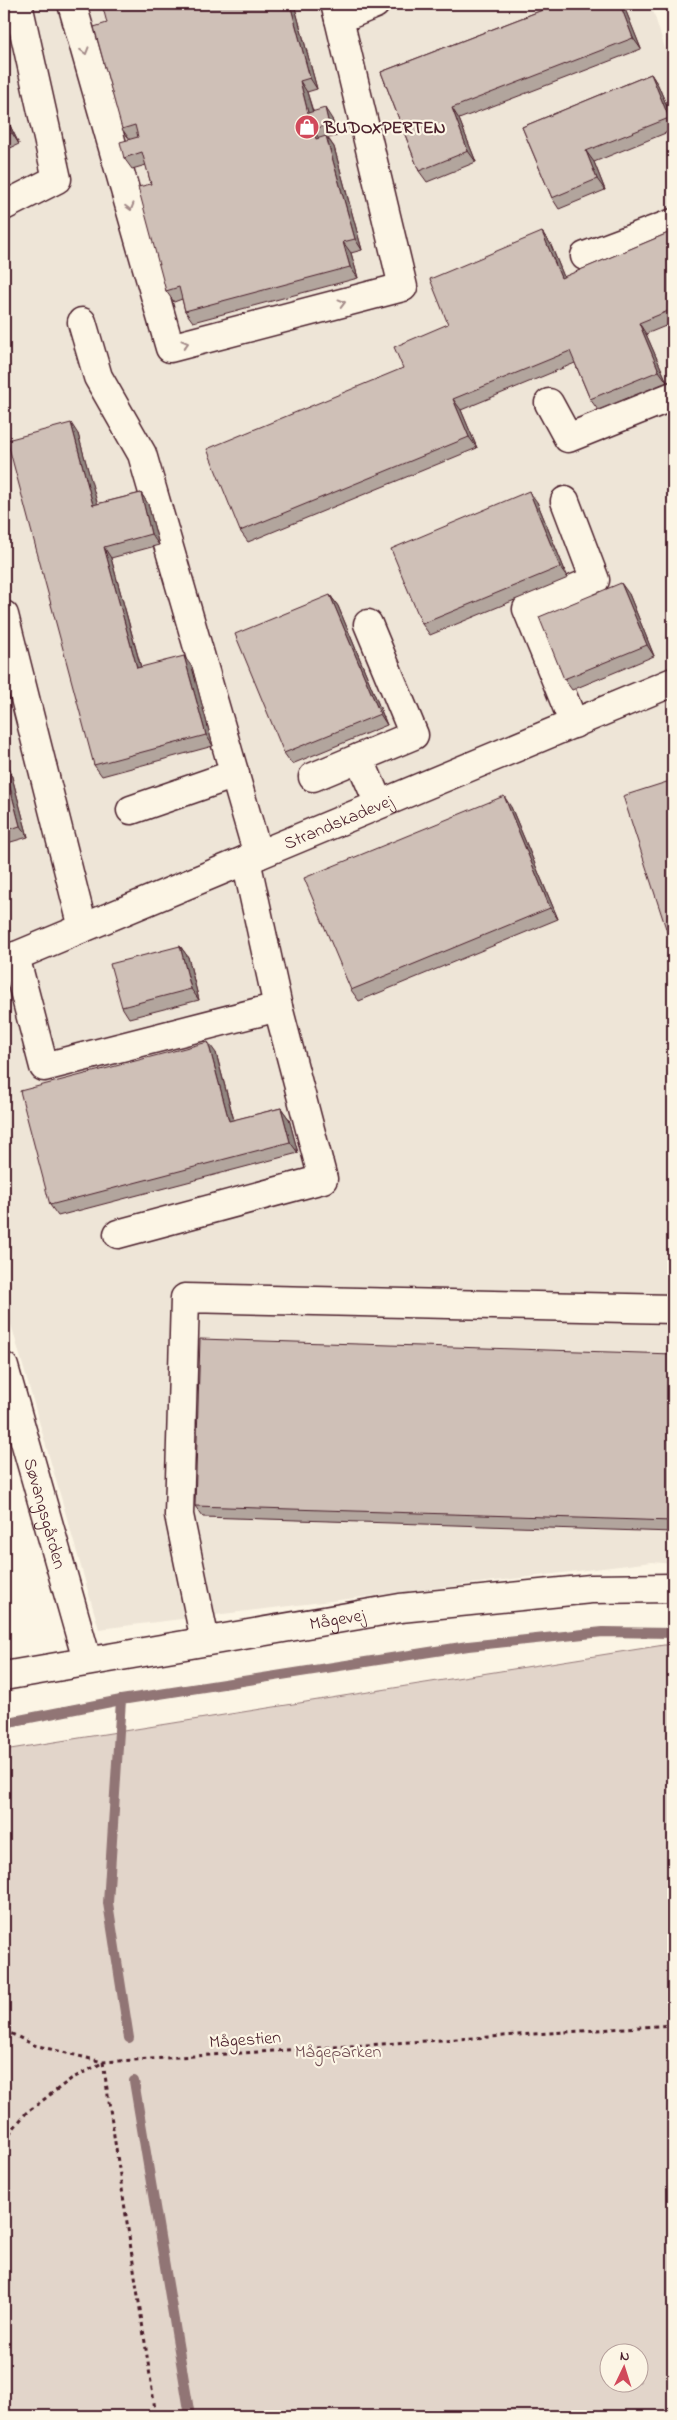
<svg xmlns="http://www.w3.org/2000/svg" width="677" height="2420" viewBox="0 0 677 2420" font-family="'Indie Flower',sans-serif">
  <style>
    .built { fill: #eee5d7 }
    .green { fill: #e2d5ca; stroke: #967a7a; fill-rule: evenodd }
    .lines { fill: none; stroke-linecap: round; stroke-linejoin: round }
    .stream { stroke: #917474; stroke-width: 10 }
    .minor-casing { stroke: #4a1f2b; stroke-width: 31 }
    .path { stroke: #4a1f2b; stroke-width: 3; stroke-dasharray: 4 4; stroke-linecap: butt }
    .minor { stroke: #fcf5e5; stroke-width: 28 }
    .wall { fill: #b2a59d; stroke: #4a1f2b }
    .shaded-wall { fill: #918680; stroke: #4a1f2b }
    .building { fill: #cfc0b7; stroke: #4a1f2b }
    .oneway { stroke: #a38a88 }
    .labels { text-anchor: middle; stroke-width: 4.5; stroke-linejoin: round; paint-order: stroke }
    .poi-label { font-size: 18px; font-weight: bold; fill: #4a1f2b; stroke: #fcf5e5; text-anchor: start }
    .street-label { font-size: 18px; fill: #4a1f2b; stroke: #fcf5e5 }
    .park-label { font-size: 18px; fill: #704c53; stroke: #fcf5e5 }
  </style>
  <rect width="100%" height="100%" fill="#fcf5e5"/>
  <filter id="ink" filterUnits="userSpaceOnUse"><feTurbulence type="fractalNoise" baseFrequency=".02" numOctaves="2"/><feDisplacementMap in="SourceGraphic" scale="10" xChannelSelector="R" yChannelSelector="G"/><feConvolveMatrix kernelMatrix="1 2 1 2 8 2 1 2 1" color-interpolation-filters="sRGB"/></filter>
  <g filter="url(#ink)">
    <path class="built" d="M4,4h647l22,70v1490l-21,-2 -553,67 -95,-329z"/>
    <path class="green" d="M664,1645h9v771h-669v-666zM610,2352h30v30h-30z"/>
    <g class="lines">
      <g class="stream">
        <path d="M4,1723l117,-23"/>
        <path d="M129,2038l-21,-135 13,-203 347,-54 135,-14 70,1"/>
        <path d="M134,2081l56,335"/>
      </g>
      <defs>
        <g id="minor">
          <path d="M72,4l98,344 233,-61 -64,-268"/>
          <path d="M335,4l4,15 36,-15"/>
          <path d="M4,206l53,-27 -39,-175"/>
          <path d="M585,256l88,-33"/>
          <path d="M82,322l16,55 44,77 116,401"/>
          <path d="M549,403l19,35 105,-42"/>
          <path d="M565,501l30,79 -68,29 47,115"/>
          <path d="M4,615l79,313"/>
          <path d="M359,758l20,46"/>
          <path d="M313,777l101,-42 -46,-111"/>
          <path d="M131,810l104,-36"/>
          <path d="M15,956l29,111 234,-60"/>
          <path id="s1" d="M4,961l669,-279"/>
          <path d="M118,1234l205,-55 -45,-172 -32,-147"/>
          <path id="s2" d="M4,1367l83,293"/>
          <path d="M205,1641l-26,-126 6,-217 488,11"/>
          <path id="s3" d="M4,1676l396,-68 191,-19 82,-1"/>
        </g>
      </defs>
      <use href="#minor" class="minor-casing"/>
      <g class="path">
        <path d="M4,2030l30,15 69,17 570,-37"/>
        <path d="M103,2062l53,354"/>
        <path d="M4,2140l22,-27 45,-34 31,-16"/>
      </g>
      <use href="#minor" class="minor"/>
    </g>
    <g class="wall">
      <path d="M294,4l23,85 -10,3 6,19 19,8 5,17 -9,2 6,9 28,103 -11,3 7,25 -165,44 -8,-11 -3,-12 -8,3 -8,-11 -15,-107 -5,-19 -14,4 -8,-11 6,-18 -8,-11z"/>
      <path d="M558,4h65l18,45 -182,70 17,43 -49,20 -8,-11 -38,-99z"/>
      <path d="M651,74l7,11 15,36v9l-79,32 11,28 -46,19 -7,-11 -30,-71z"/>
      <path d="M4,113l15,31 -15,7z"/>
      <path d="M673,231v92l-27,11 21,48 -69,28 -8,-11 -15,-36 -114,47 16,38 -229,94 -8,-11 163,-163 45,-44 94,-92 8,11 14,34z"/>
      <path d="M78,434l19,70 44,-11 7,11 11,41 -48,13 30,109h51l21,79 -111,30 -8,-11z"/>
      <path d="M537,502l31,76 -138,57 -8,-11z"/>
      <path d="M629,594l25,62 -82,34 -8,-11z"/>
      <path d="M330,595l8,11 49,119 -95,39 -8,-11z"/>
      <path d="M4,676l3,13 -3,1z"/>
      <path d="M4,747l24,90 -24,7z"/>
      <path d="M511,807l47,112 -199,82 -8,-11z"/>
      <path d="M180,946l8,11 11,43 -70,18 -7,-11z"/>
      <path d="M216,1053l18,67 47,-12 8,11 9,34 -240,63 -8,-11z"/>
      <path d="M673,1354v178l-470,-15 -8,-11z"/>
    </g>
    <g class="shaded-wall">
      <path d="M290,4h4l23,85 -7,-11z"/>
      <path d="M620,4h3l18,45 -8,-11z"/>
      <path d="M651,74l7,11 15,36v3l-4,-6z"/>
      <path d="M300,81l7,11 9,31 -8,-10z"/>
      <path d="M325,108l7,11 5,17 -8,-11z"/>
      <path d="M452,108l7,11 17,43 -8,-11z"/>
      <path d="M4,113l15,31 -7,-11 -8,-16z"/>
      <path d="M313,129l7,11 -4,-1z"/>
      <path d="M326,136l8,11 28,103 -7,-11z"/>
      <path d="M586,151l8,11 11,28 -8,-11z"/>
      <path d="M542,232l8,11 19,46 -8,-11z"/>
      <path d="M343,242l8,11 7,25 -8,-11z"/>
      <path d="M639,323l7,11 21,48 -8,-11z"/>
      <path d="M453,399l8,11 16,38 -8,-11z"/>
      <path d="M71,423l7,11 23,82 -8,-11z"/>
      <path d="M529,491l8,11 31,76 -8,-11z"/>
      <path d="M141,493l7,11 11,41 -8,-11z"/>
      <path d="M104,547l7,11 33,121 -7,-11z"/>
      <path d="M621,583l8,11 25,62 -7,-11z"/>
      <path d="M330,595l8,11 49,119 -7,-11z"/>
      <path d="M184,656l8,11 21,79 -7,-11z"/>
      <path d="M4,676l3,13 -3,-5z"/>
      <path d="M4,747l24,90 -8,-11 -16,-61z"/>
      <path d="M504,796l7,11 47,112 -8,-11z"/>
      <path d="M180,946l8,11 11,43 -8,-11z"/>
      <path d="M208,1042l8,11 21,79 -8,-11z"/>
      <path d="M281,1108l8,11 9,34 -8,-11z"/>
    </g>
    <g class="building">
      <path d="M102,4h188l20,74 -10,3 8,32 17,-5 4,17 -16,4 3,10 10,-3 29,103 -12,3 7,25 -165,44 -6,-24 -13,4 -28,-104 13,-3 -9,-32 -18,6 -4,-16 18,-5 -3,-12 -13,4 -28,-102 13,-4z"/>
      <path d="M558,4h62l13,34 -181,70 16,43 -49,20 -38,-99z"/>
      <path d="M651,74l18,44 -83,33 11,28 -45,19 -30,-71z"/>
      <path d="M4,117l8,16 -8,4z"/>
      <path d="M673,231v78l-34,14 20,48 -69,28 -20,-48 -117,48 16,38 -229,94 -33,-82 196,-81 -9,-21 54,-23 -18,-45 112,-47 19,46z"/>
      <path d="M71,423l22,82 48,-12 10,41 -47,13 33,121 47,-12 22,79 -112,30 -87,-325z"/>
      <path d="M529,491l31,76 -138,57 -31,-75z"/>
      <path d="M621,583l26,62 -83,34 -25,-62z"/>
      <path d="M330,595l50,119 -96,39 -49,-119z"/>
      <path d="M4,765l16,61 -16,5z"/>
      <path d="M673,780v170l-50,-154z"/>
      <path d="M504,796l46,112 -199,82 -47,-112z"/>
      <path d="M180,946l11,43 -69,18 -12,-43z"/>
      <path d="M208,1042l21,79 52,-13 9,34 -240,63 -30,-114z"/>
      <path d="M200,1339l473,15v167l-478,-15z"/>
    </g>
    <defs><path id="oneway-chevron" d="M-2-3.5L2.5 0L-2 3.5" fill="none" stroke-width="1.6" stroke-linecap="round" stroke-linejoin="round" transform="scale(1.25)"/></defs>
    <g class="oneway">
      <use href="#oneway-chevron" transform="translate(85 51) rotate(74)"/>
      <use href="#oneway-chevron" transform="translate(130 207) rotate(74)"/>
      <use href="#oneway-chevron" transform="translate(342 303) rotate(-15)"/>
      <use href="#oneway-chevron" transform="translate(185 344) rotate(-15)"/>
    </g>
  </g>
  <defs>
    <symbol id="shop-disc" viewBox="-11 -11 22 22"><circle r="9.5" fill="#d1495b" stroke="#fcf5e5"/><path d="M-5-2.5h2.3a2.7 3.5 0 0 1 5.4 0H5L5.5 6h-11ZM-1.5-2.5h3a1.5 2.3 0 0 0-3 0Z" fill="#fff"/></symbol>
  </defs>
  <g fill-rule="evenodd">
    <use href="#shop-disc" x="293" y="113" width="28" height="28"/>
  </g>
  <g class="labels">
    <g class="poi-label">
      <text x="324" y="133">BUDOXPERTEN</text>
    </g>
    <g class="street-label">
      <text dy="6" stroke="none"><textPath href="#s1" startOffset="362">Strandskadevej</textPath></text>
      <text dy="6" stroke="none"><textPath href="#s2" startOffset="152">Søvangsgården</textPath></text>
      <text dy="6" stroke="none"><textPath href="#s3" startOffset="338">Mågevej</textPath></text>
      <text transform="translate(245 2039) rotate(-4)" y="6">Mågestien</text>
    </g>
    <g class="park-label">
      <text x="338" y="2057">Mågeparken</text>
    </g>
  </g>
  <rect width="677" height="2420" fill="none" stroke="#fcf5e5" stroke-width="20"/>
  <rect x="10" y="10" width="657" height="2400" fill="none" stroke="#4a1f2b" stroke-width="2" filter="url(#ink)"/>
  <g transform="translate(624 2368) rotate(4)"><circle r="24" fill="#fcf5e5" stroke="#b59f9b"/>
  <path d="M0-4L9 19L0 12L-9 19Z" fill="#d1495b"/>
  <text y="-8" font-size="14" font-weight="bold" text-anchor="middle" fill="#4a1f2b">N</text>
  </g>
</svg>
